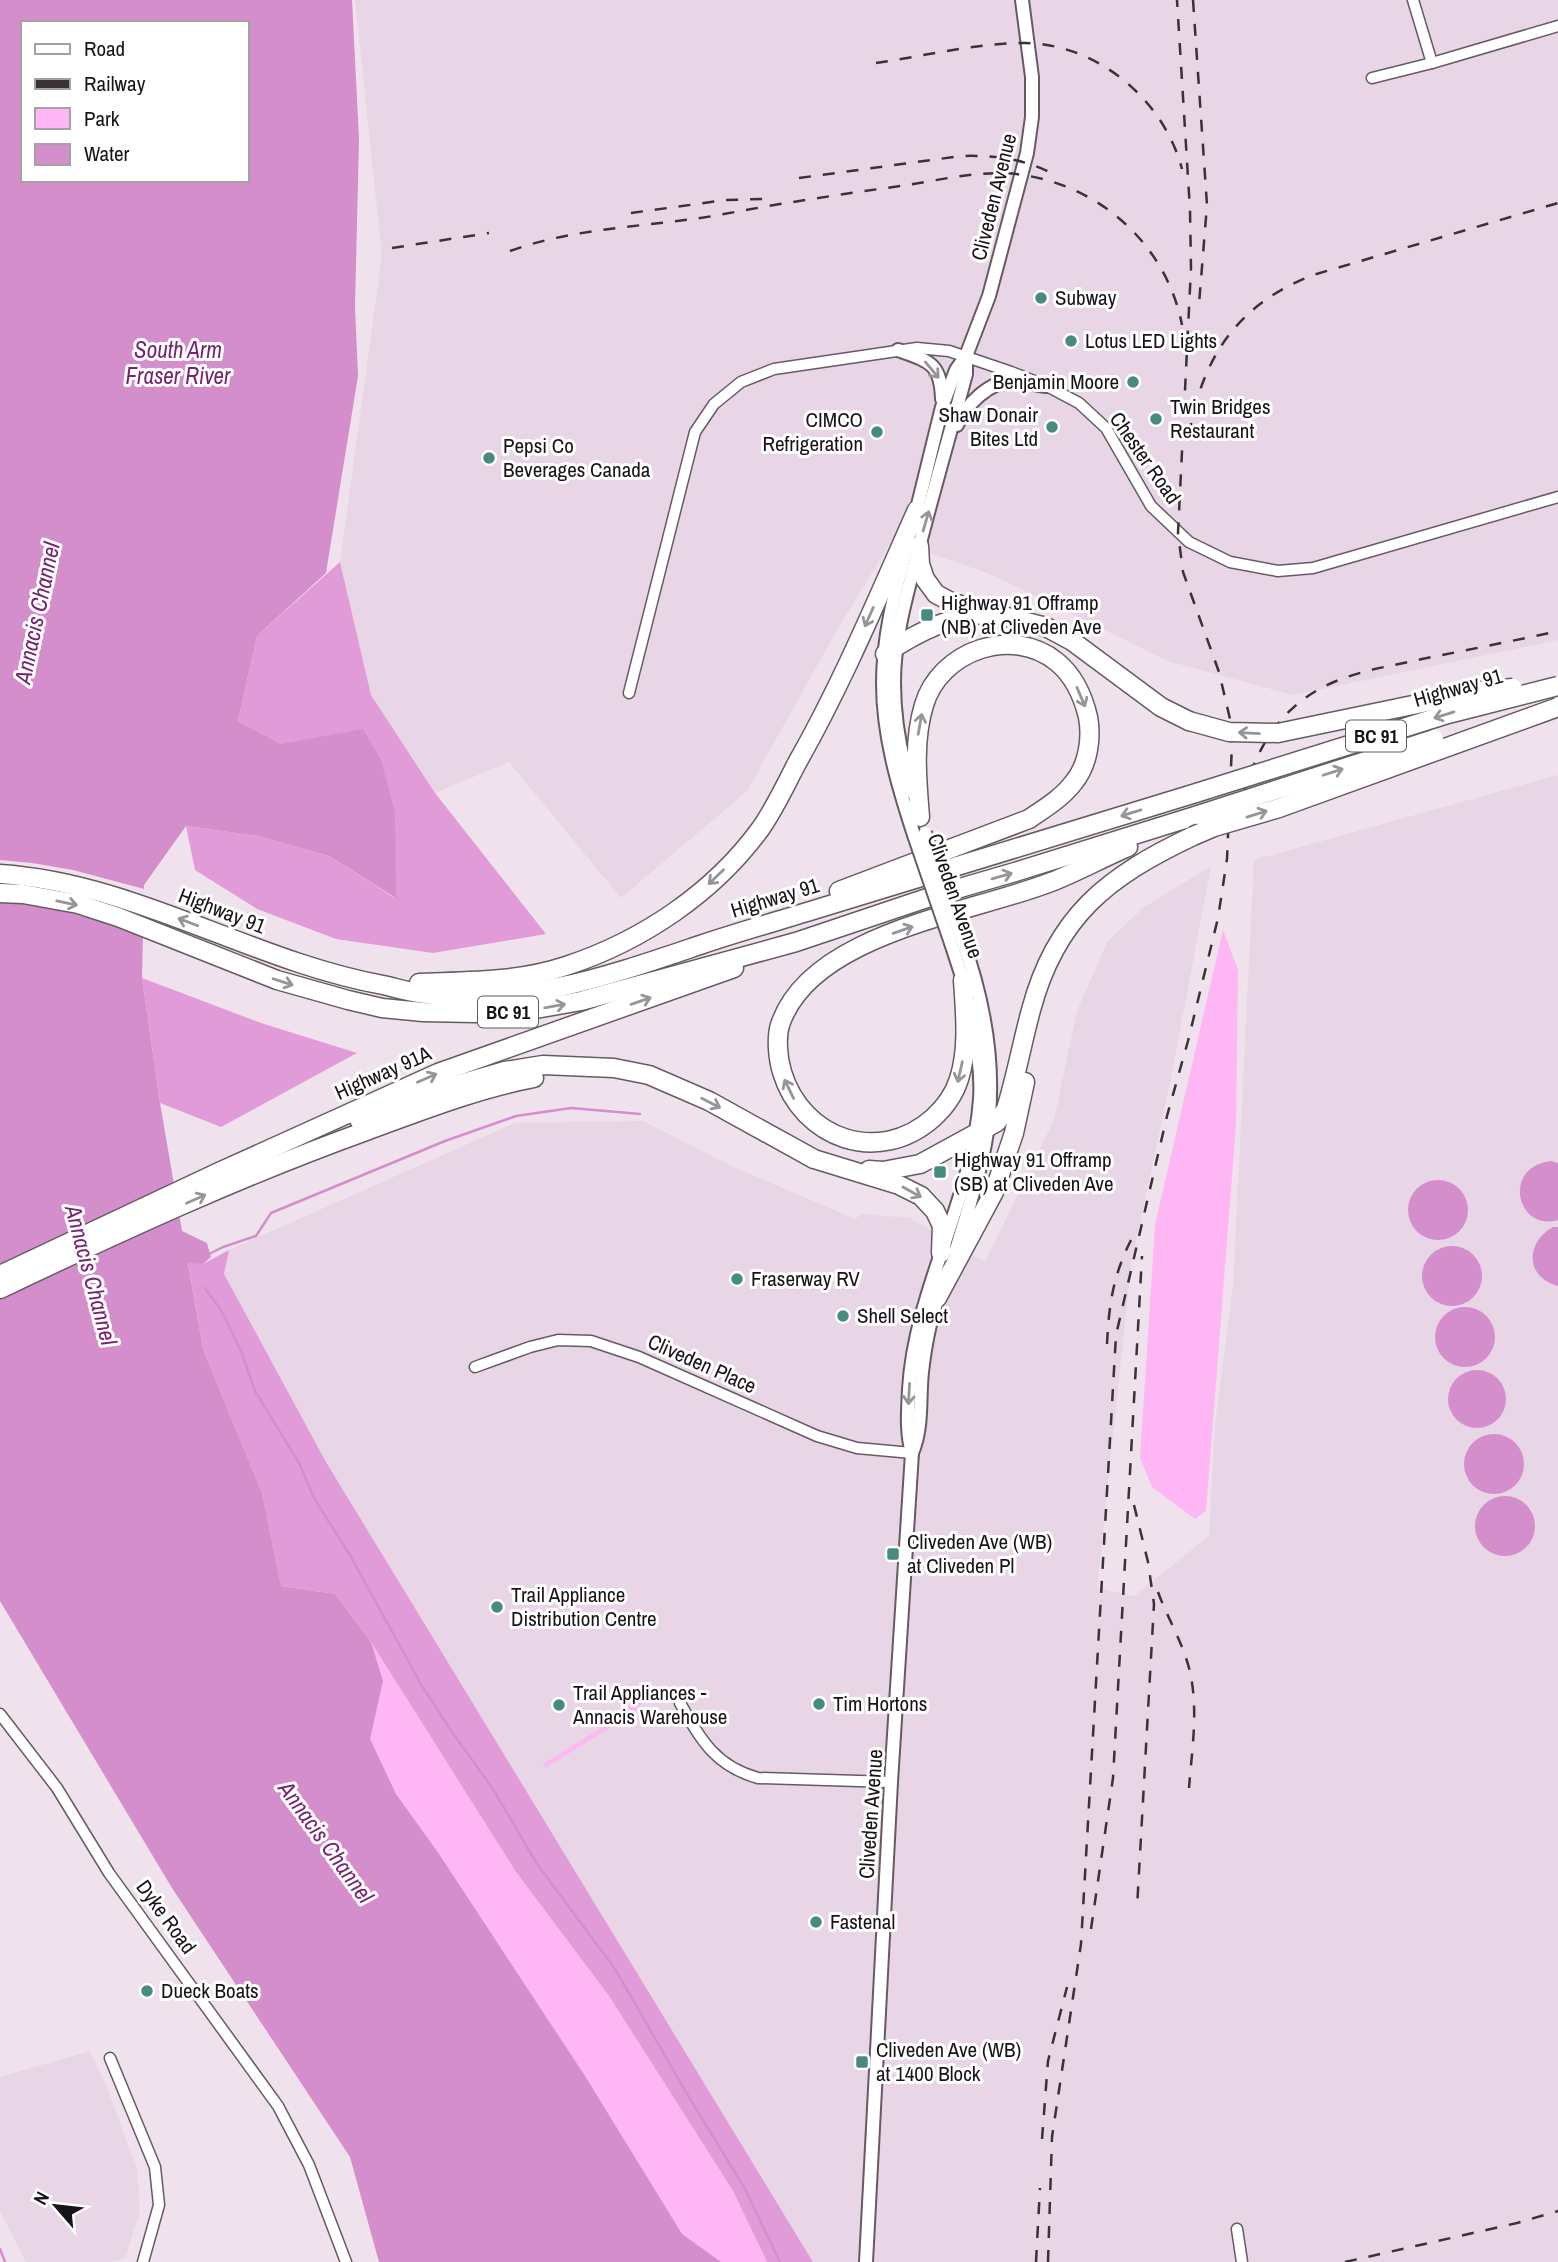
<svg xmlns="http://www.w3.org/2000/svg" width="1558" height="2262" viewBox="0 0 1558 2262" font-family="'Archivo Narrow',sans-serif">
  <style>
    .built { fill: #e8d5e5 }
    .green { fill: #feb6f4 }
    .forest { fill: #e29bd9 }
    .water { fill: #d48ecb; fill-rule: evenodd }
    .pier { fill: #efe2ec }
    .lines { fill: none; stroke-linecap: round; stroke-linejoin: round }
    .stream { stroke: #d48ecb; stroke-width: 2.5 }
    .minor-casing { stroke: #655b63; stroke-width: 13 }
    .tertiary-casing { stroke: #655b63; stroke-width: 16 }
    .motorway-casing { stroke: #655b63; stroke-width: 21 }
    .minor { stroke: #fff; stroke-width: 10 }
    .tertiary { stroke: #fff; stroke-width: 12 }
    .motorway { stroke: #fff; stroke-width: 18 }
    .rail { stroke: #393237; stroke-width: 2.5; stroke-dasharray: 12 12; stroke-linecap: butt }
    .tertiary-bridge-casing { stroke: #655b63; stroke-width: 16; stroke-linecap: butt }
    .motorway-bridge-casing { stroke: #655b63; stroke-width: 21; stroke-linecap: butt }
    .tertiary-bridge { stroke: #fff; stroke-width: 12 }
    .motorway-bridge { stroke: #fff; stroke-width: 18 }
    .oneway { stroke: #979597 }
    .poi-dot { fill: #478b80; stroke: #fff; stroke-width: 2.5 }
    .labels { text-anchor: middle; stroke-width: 6; stroke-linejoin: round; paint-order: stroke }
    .shield { fill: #fff; stroke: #5d5a5d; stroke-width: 2 }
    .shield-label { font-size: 19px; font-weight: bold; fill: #181317 }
    .street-label { font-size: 21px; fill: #181317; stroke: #fff }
    .poi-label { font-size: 21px; fill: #181317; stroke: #fff; text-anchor: start }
    .water-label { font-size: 23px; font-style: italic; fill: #762470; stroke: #fff }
  </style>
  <rect width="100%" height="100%" fill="#efe2ec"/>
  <g class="built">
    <path d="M355,0h1203v640l-265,55 -125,-34 -178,-87 -98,-34 -55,90 -90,161 -126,107 -112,-136 -74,31 -64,-98 -31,-133 42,-306z"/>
    <path d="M1558,775v1487h-745l-487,-800 -102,-188 5,-24 286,-127 128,-2 89,45 123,53 6,-5 49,4 75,44 69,-142 23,-109 30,-69 36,-34 68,-42 -40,212 -40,187 -34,323 37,8 75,-60 6,-112 18,-137 21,-427z"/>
    <path d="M90,2051l18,39 29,80 3,41 -15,47 -13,4h-86l-26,-51v-134z"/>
  </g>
  <g class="green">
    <path d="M1223,930l15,40 -2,155 -30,386 -11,8 -43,-32 -12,-29 15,-233z"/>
    <path d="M262,1493l19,93 90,56 145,230 93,124 124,195 34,71h-95l-307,-472 -112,-253z"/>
    <path d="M636,1691c5,7 8,13 1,20l-92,57 -2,-4 84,-52 -7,-12z"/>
  </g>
  <g class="forest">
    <path d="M340,562l31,133 64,98 111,141 -113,19 -97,-14 -79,-30 -62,-39 -9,-44 72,10 71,20 66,42 -114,-154 -43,-23 19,-85z"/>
    <path d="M142,978l119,45 96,30 -136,74 -61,-24z"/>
    <path d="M229,1250l-5,24 102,188 487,800h-46l-34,-71 -124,-195 -93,-124 -145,-230 -36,-48 -54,-8 -19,-93 -59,-144 -15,-87 15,2z"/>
  </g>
  <g class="water">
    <path d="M0,0h352l7,139 -4,167 3,70 -32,197 -69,63 -19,85 43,23 82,-15 18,31 14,53 1,85 -67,-42 -71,-20 -72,-10 -42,59 -2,93 18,125 22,128 25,12 4,14 -8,7 -15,-1 15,86 59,144 19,93 54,8 36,48 12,39 -13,58 26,55 43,60 146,222 97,158 39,28h-342l-29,-105 -178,-269 -172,-287zM23,23h224v157h-224z"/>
    <path d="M1551,1161l7,2v57c-41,12 -57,-53 -7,-59z"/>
    <circle cx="1438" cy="1210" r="30"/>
    <path d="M1553,1227h5v59c-33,-9 -33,-43 -5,-59z"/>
    <circle cx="1452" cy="1276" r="30"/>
    <circle cx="1465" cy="1337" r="30"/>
    <circle cx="1477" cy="1399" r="29"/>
    <circle cx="1494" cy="1464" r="30"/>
    <circle cx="1505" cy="1526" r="30"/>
  </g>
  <path class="pier" d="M0,860l32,3 41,7 75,20 -2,48 -44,-16 -52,-15 -50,-6z"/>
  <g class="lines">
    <g class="stream">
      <path d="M207,1255l16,-8 33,-11 15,-23 174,-72 71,-25 55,-8 69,6"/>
      <path d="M205,1288l17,24 19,39 14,40 44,72 15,35 37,59 71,129 30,46 41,57 44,75 78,105 75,130 54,88 36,75"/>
      <path d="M0,2249l5,13"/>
    </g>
    <defs>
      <g id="minor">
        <path d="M1413,0l19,63"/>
        <path d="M1372,78l60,-15 126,-37"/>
        <path d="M629,693l66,-261 19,-28 27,-22 33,-13 143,-21 32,3 62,21 36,14 32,17 27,25 45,78 38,36 41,20 48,9 35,-3 245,-71"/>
        <path d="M475,1367l55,-20 28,-7 33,1 48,16 178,79 40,12 55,5"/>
        <path d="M680,1703c21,37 35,63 78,75l133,4"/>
        <path d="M0,1714l57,74 52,85 169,233 31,59 37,97"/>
        <path d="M110,2058l45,109 4,38 -16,57"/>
        <path d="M1237,2229l5,33"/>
      </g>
      <g id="tertiary">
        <path d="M898,350c31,11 43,13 44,49"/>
        <path d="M957,425c9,-20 32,-44 56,-44 11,0 23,4 34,5"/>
        <path d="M915,517l27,-110 14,-37 10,-14 23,-60 38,-143 5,-36v-40l-10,-77"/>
        <path d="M906,551c-12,43 -23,87 -23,132 0,53 15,103 31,152"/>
        <path d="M913,793c-12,-35 -19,-74 -19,-111 0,-43 12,-85 23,-127 15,-60 33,-121 49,-181v-17"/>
        <path d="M951,943l14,43"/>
        <path d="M955,1253c11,-36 23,-72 30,-109 13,-70 1,-138 -23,-205"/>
        <path d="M912,1453c-6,-22 -4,-42 -3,-64 6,-100 64,-190 71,-290 1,-14 0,-29 -2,-43 -1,-17 -2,-36 -8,-53"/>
        <path d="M866,2262l25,-480 21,-329c11,-26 7,-53 10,-81 3,-26 8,-55 18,-79"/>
      </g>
      <g id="motorway">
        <path d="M919,546l1,18 5,15 11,15 17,9 93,24 26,14 89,66 28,14"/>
        <path d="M885,654c29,-20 63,-38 100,-40"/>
        <path d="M0,874c136,9 251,87 383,111 14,3 28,8 43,9 95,13 185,-19 274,-49 35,-12 71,-22 107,-33 130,-41 260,-79 389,-119"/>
        <path d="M839,891l190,-72c16,-11 33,-21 45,-37 14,-17 18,-44 14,-65 -5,-21 -14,-41 -31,-55 -45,-37 -117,-11 -133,43 -11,36 -7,75 -4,112"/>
        <path d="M0,893l23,1 55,10 40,13 159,63 71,20 34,8 41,4 52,1 49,-2 57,-10 215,-59 140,-47 79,-23 183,-57"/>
        <path d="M963,980c2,32 6,68 -4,99 -5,16 -15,29 -26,39 -54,48 -131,21 -151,-46 -4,-13 -6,-34 -2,-47 30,-92 192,-112 271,-143 26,-10 51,-24 77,-35"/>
        <path d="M419,983c50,-2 99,-1 147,-17 76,-25 148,-73 195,-138 14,-20 25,-44 36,-65 46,-81 82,-168 120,-253"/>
        <path d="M359,1120l84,-31 62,-18 38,-6 71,3 35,7 60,26 105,58 85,26 22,11 14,15 7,15 -1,27"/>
        <path d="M869,1170l14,1 37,-7 77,-42 9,-13c10,-32 16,-66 25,-99 25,-94 77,-134 162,-174"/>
        <path d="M0,1275l219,-103 219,-99 296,-105"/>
        <path d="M0,1289c120,-57 241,-113 366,-158 55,-20 110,-42 168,-53"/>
        <path d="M937,1298l57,-106 20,-59 11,-51"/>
      </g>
    </defs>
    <use href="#minor" class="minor-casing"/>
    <use href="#tertiary" class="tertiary-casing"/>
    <use href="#motorway" class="motorway-casing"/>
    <use href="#minor" class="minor"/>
    <use href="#tertiary" class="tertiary"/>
    <use href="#motorway" class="motorway"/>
    <g class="rail">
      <path d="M1193,0l14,205 -8,99"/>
      <path d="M876,63c49,-7 100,-20 149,-20 73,1 139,57 157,126"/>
      <path d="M799,178l162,-22c34,-1 66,3 96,20"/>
      <path d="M631,213l95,-13 37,-1"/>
      <path d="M392,248l97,-15"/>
      <path d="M510,251c66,-24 139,-24 209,-36 62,-12 125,-21 188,-30 38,-6 79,-16 116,-10 80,12 144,72 159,150"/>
      <path d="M1189,435c13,-78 49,-131 124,-160l245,-72"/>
      <path d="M1237,820c14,-65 40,-118 107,-142 25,-9 52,-13 78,-19 45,-9 91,-18 136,-28"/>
      <path d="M1107,1344c2,-40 6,-68 24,-104"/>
      <path d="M1134,1505l14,57 6,42 -17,304"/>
      <path d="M1158,1592c9,25 24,49 31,76 10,39 3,81 0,120"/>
      <path d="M1091,1929l22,-151 29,-522"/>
      <path d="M1042,2139l6,-78 19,-74"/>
      <path d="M1036,2262l4,-74"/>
      <path d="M1048,2262l4,-125 29,-193 35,-609 51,-219 21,-75 30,-123 9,-59 5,-115 -2,-25 -11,-47 -36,-100 -5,-39 13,-265 -1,-58 -13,-210"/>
      <path d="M1345,2262l172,-39 41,-12"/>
    </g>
    <defs>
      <g id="tertiary-bridge">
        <path d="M925,833l37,106"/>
        <path d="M914,835l37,108"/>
      </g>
      <g id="motorway-bridge">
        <path d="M1189,721l40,11 49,1 207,-43 28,-2"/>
        <path d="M1196,793l252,-79 110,-28"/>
        <path d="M1198,815l236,-76"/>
        <path d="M1193,836l21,-9 65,-19 279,-101"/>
      </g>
    </defs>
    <use href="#tertiary-bridge" class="tertiary-bridge-casing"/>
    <use href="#motorway-bridge" class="motorway-bridge-casing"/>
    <use href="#tertiary-bridge" class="tertiary-bridge"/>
    <use href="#motorway-bridge" class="motorway-bridge"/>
  </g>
  <defs><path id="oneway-shaft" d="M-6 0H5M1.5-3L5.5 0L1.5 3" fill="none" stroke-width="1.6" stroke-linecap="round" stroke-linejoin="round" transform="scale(1.75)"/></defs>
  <g class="oneway">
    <use href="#oneway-shaft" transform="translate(932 370) rotate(50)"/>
    <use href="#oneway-shaft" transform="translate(926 521) rotate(-74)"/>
    <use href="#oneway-shaft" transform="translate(869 617) rotate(114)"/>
    <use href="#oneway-shaft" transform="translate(1081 697) rotate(67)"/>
    <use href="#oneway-shaft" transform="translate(1444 715) rotate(163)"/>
    <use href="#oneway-shaft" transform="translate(920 724) rotate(-80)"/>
    <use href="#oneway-shaft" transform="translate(1249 733) rotate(-177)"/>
    <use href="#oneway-shaft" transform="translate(1333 772) rotate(-18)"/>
    <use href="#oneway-shaft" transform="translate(1131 813) rotate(163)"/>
    <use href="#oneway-shaft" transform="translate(1257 814) rotate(-17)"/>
    <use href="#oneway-shaft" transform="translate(1002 876) rotate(-16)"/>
    <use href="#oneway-shaft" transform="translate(716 877) rotate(136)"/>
    <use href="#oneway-shaft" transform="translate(67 903) rotate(12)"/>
    <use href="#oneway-shaft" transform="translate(188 922) rotate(-159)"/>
    <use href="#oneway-shaft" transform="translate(903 930) rotate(-19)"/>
    <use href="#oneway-shaft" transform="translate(283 982) rotate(18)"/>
    <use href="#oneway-shaft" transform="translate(641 1001) rotate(-19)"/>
    <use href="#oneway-shaft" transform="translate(555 1006) rotate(-10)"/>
    <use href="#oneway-shaft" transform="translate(960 1072) rotate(103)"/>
    <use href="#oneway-shaft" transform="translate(427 1078) rotate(-24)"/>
    <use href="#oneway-shaft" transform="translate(789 1089) rotate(-116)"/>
    <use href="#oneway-shaft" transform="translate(711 1103) rotate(27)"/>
    <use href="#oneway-shaft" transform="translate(912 1192) rotate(29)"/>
    <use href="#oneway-shaft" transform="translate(196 1199) rotate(-24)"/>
    <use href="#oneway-shaft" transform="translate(909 1394) rotate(93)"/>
  </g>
  <g class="poi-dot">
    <circle cx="1041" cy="298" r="7"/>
    <circle cx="1071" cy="341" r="7"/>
    <circle cx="1133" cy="382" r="7"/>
    <circle cx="1156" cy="419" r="7"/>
    <circle cx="1052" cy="427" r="7"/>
    <circle cx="877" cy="432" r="7"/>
    <circle cx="489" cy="458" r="7"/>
    <rect x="920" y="608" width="14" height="14" rx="3.5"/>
    <rect x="933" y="1165" width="14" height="14" rx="3.5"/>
    <circle cx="737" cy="1279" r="7"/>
    <circle cx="843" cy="1316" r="7"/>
    <rect x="886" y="1547" width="14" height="14" rx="3.5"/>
    <circle cx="497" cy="1607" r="7"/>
    <circle cx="819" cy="1704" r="7"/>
    <circle cx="559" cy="1705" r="7"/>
    <circle cx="816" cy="1922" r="7"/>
    <circle cx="147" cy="1991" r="7"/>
    <rect x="855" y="2055" width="14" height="14" rx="3.5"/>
  </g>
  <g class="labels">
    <g class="shield">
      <rect x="1346" y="720.5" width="60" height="31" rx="5"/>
      <rect x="478" y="996.5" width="60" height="31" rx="5"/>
    </g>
    <g class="shield-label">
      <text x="1376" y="743">BC 91</text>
      <text x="508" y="1019">BC 91</text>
    </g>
    <g class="street-label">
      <text transform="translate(994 197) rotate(-76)" y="7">Cliveden Avenue</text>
      <text transform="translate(1145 458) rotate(55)" y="7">Chester Road</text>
      <text transform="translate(1458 688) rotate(-16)" y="7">Highway 91</text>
      <text transform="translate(955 896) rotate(71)" y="7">Cliveden Avenue</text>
      <text transform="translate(775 898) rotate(-17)" y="7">Highway 91</text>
      <text transform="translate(222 911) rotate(21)" y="7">Highway 91</text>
      <text transform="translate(383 1073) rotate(-24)" y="7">Highway 91A</text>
      <text transform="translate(702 1364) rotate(24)" y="7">Cliveden Place</text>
      <text transform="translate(871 1814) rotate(-86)" y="7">Cliveden Avenue</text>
      <text transform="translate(166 1917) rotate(54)" y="7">Dyke Road</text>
    </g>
    <g class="poi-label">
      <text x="1055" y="305">Subway</text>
      <text x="1085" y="348">Lotus LED Lights</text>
      <text x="1119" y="389" text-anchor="end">Benjamin Moore</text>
      <text x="1170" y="414">Twin Bridges<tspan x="1170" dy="24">Restaurant</tspan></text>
      <text x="1038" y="422" text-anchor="end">Shaw Donair<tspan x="1038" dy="24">Bites Ltd</tspan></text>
      <text x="863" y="427" text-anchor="end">CIMCO<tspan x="863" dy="24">Refrigeration</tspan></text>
      <text x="503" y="453">Pepsi Co<tspan x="503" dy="24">Beverages Canada</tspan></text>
      <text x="941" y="610">Highway 91 Offramp<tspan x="941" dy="24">(NB) at Cliveden Ave</tspan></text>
      <text x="954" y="1167">Highway 91 Offramp<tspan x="954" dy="24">(SB) at Cliveden Ave</tspan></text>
      <text x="751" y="1286">Fraserway RV</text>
      <text x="857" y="1323">Shell Select</text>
      <text x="907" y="1549">Cliveden Ave (WB)<tspan x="907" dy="24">at Cliveden Pl</tspan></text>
      <text x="511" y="1602">Trail Appliance<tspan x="511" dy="24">Distribution Centre</tspan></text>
      <text x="573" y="1700">Trail Appliances -<tspan x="573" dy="24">Annacis Warehouse</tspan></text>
      <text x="833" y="1711">Tim Hortons</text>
      <text x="830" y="1929">Fastenal</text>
      <text x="161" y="1998">Dueck Boats</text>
      <text x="876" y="2057">Cliveden Ave (WB)<tspan x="876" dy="24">at 1400 Block</tspan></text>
    </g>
    <g class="water-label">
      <text x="178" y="358">South Arm<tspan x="178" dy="26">Fraser River</tspan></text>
      <text transform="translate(37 613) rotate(-78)" y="8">Annacis Channel</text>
      <text transform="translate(91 1275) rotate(75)" y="8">Annacis Channel</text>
      <text transform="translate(326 1842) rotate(54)" y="8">Annacis Channel</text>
    </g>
  </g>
  <rect x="21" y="21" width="228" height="161" fill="#ffffff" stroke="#a3a1a2" stroke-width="2"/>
  <rect x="35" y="44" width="35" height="10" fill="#ffffff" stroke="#a3a1a2" stroke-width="2"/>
  <text x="84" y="56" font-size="21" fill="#181317">Road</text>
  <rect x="35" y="79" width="35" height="10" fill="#393237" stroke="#a3a1a2" stroke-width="2"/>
  <text x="84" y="91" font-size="21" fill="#181317">Railway</text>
  <rect x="35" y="108" width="35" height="21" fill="#feb6f4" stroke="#a3a1a2" stroke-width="2"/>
  <text x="84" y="126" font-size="21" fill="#181317">Park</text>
  <rect x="35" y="144" width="35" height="21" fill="#d48ecb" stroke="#a3a1a2" stroke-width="2"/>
  <text x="84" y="161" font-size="21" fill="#181317">Water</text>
  <g transform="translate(56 2206) rotate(298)" stroke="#ffffff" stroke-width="5" paint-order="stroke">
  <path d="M0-5L12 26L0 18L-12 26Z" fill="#181317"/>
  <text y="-10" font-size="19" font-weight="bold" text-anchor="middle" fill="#181317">N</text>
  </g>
</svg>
